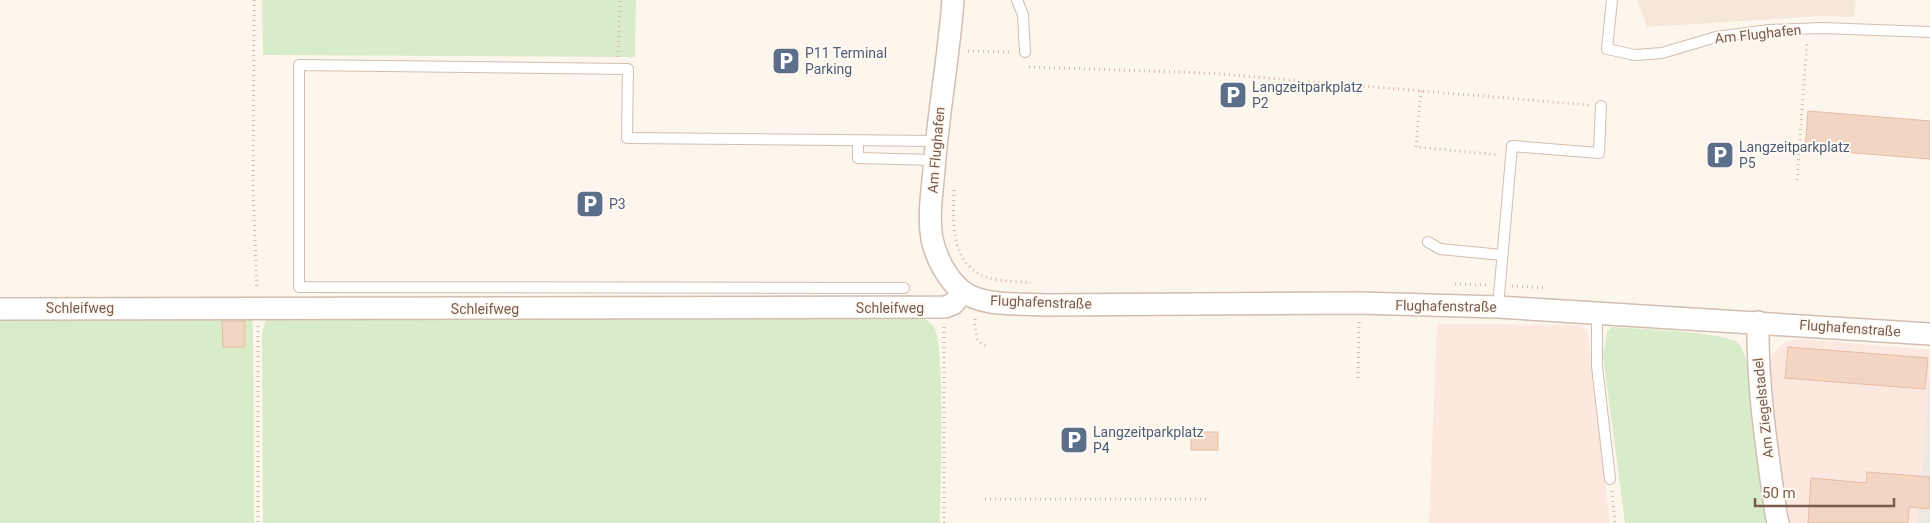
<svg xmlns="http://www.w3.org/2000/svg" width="1930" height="523" viewBox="0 0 1930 523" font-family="Roboto,sans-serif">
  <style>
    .residential { fill: #f5e8da }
    .commercial { fill: #fde8e0 }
    .industrial { fill: #efe9e4 }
    .green { fill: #d8ecc9 }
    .building { fill: #f3d5c3; stroke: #e6bba3 }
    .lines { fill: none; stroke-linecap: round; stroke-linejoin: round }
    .lane-casing { stroke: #d1beb0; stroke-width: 12 }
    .street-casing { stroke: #d1beb0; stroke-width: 24 }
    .path { stroke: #d9b8a5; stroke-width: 3; stroke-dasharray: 1 4; stroke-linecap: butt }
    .lane { stroke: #fff; stroke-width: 10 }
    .street { stroke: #fff; stroke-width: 21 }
    .labels { text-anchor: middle; stroke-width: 4; stroke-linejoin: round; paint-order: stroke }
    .street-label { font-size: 14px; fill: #7a5c4d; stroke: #fffaf3 }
    .service-label { font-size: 14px; fill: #4e5e75; stroke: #fffaf3; text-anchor: start }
  </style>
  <rect width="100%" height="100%" fill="#fdf6ec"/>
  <path class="residential" d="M1637,0h219l-2,17 -31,-1 -176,11z"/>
  <g class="commercial">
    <path d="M1437,324l142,1 6,4 3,5 22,189h-181z"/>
    <path d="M1802,339l128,11v21l-13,152h-130l-19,-144 1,-19 7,-10 7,-6 9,-4z"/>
  </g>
  <path class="industrial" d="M1930,371v152h-13z"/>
  <g class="green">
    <path d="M262,0h374l-1,57 -372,-2z"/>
    <path d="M0,315h247l5,4 1,9 1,195h-254z"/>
    <path d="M272,316h634c11,1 21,1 28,11 12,18 6,165 6,196h-677l-1,-189 3,-12z"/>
    <path d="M1612,327c24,2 110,4 126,16 5,5 7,14 10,21l18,159h-141l-22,-167 4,-24z"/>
  </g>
  <g class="building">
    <path d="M1808,111l122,10v38l-125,-10z"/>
    <path d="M222,321h23v26h-22z"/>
    <path d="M1788,347l140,11 -3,31 -140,-11z"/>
    <rect x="1191" y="432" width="27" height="18"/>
    <path d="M1867,472l63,5v32l-21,-2 -1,16h-100l3,-45 55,5z"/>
  </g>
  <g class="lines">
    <defs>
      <g id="lane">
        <path d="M1017,0l6,15 2,37"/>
        <path d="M1612,0l-5,49 28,6 27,-2 54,-16 53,-7 53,-2 108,4"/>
        <path d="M858,141v17l76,2"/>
        <path d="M1428,242l12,7 62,6"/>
        <path d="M904,288l-605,-1v-222l329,4 -1,69 309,3"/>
        <path d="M1498,307l14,-161 87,7 2,-47"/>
        <path d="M1597,313v53l13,113"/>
      </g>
      <g id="street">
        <path d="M953,0c-4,57 -15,113 -19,170 -2,22 -6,47 -2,69 4,19 15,40 30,52 21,16 57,12 82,14l315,-2 139,4 432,27"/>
        <path d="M0,309l945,-2 8,-3 10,-12"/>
        <path d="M1758,322c-1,65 9,128 18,192l2,9"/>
      </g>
    </defs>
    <use href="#lane" class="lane-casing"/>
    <use href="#street" class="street-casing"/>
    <g class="path">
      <path d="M254,0l-1,191 4,99"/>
      <path d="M968,51l44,1"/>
      <path d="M618,57l2,-57"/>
      <path d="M1029,67l178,6 382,32"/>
      <path d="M1421,91l-5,56 83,8"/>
      <path d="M1797,180l10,-139"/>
      <path d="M954,190c-1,31 -4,74 32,87 13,5 31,4 45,6"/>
      <path d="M1455,284l31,1"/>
      <path d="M1512,286l32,2"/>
      <path d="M975,319v9l3,13 10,6"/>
      <path d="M258,326v197"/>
      <path d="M1358,378l1,-56"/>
      <path d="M1612,491l3,32"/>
      <path d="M985,499h221"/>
      <path d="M944,523v-197"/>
    </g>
    <use href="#lane" class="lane"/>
    <use href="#street" class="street"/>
  </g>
  <defs>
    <symbol id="parking-square" viewBox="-11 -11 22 22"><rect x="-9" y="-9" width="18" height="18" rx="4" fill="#5c6f8a" stroke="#fffaf3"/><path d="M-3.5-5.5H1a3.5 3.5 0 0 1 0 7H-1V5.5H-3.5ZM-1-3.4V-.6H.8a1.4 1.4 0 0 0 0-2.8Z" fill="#fff"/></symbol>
  </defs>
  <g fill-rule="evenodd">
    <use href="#parking-square" x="770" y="45" width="32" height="32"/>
    <use href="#parking-square" x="1217" y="79" width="32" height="32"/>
    <use href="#parking-square" x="1704" y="139" width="32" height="32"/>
    <use href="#parking-square" x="574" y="188" width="32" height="32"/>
    <use href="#parking-square" x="1058" y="424" width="32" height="32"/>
  </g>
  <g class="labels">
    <g class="street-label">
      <text transform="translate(1758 34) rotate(-6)" y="5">Am Flughafen</text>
      <text transform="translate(936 150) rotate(-85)" y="5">Am Flughafen</text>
      <text transform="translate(1041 302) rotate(2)" y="5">Flughafenstraße</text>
      <text transform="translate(1446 306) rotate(1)" y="5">Flughafenstraße</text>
      <text x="80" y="313">Schleifweg</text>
      <text x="890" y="313">Schleifweg</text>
      <text x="485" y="314">Schleifweg</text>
      <text transform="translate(1850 328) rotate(4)" y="5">Flughafenstraße</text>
      <text transform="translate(1763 408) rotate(-96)" y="5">Am Ziegelstadel</text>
    </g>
    <g class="service-label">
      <text x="805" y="58">P11 Terminal<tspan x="805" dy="16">Parking</tspan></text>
      <text x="1252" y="92">Langzeitparkplatz<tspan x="1252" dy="16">P2</tspan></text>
      <text x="1739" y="152">Langzeitparkplatz<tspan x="1739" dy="16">P5</tspan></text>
      <text x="609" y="209">P3</text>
      <text x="1093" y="437">Langzeitparkplatz<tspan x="1093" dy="16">P4</tspan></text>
    </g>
  </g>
  <path d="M1755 498v8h139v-8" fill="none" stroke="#7a5c4d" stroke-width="2.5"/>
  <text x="1762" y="498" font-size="15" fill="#7a5c4d" stroke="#fffaf3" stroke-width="4" paint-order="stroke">50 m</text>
</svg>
